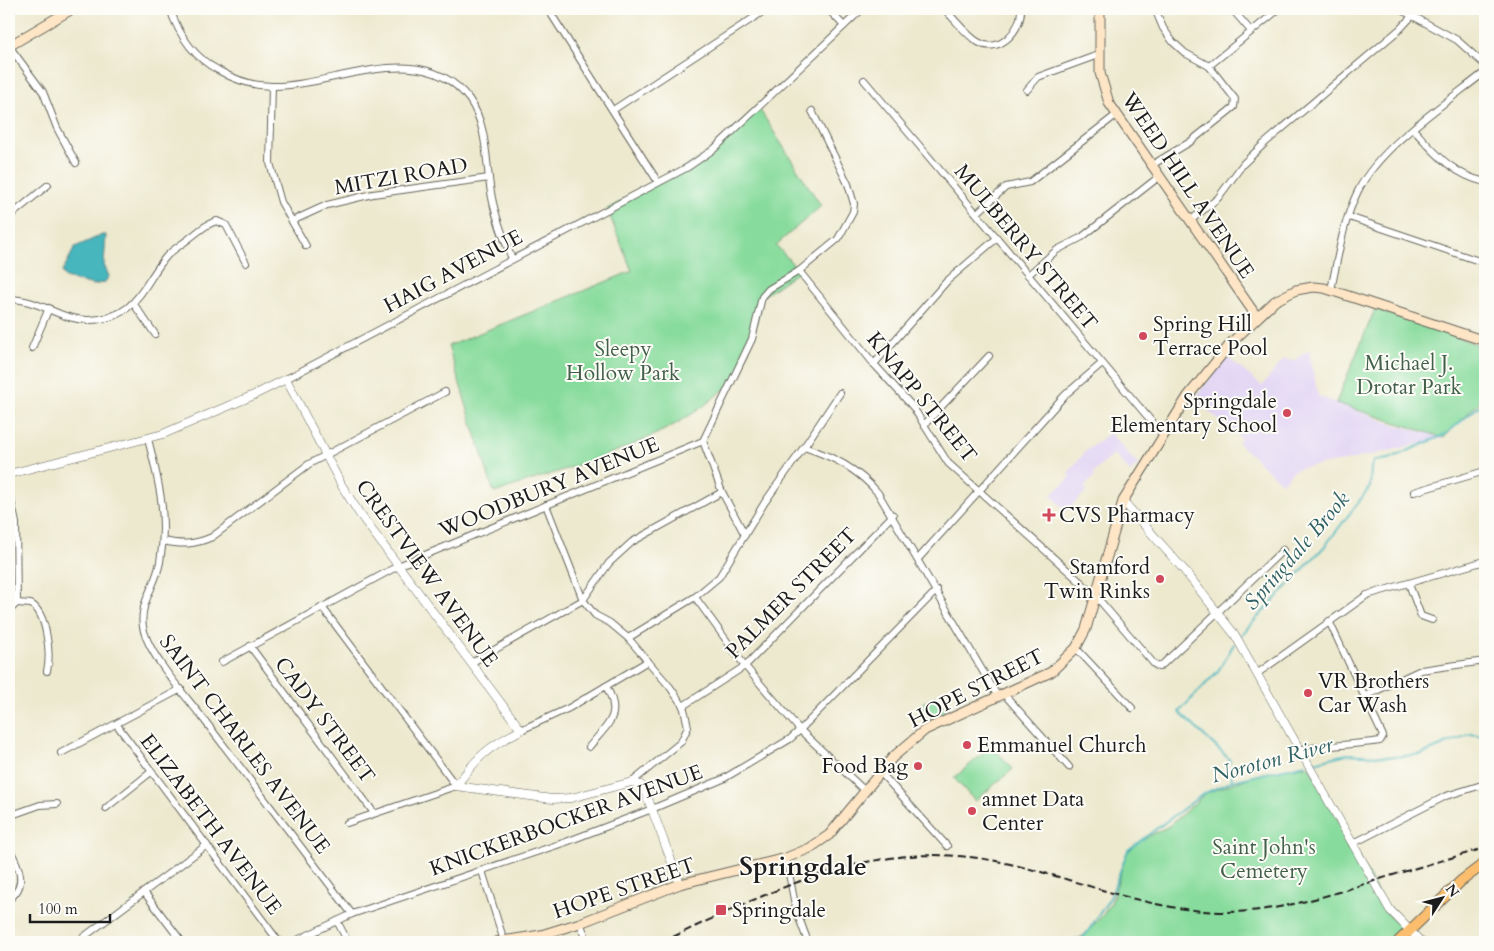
<svg xmlns="http://www.w3.org/2000/svg" width="1494" height="951" viewBox="0 0 1494 951" font-family="Cardo,serif">
  <style>
    .built { fill: #e1d4f4 }
    .green { fill: #87db9c; stroke: #527c5c }
    .water { fill: #47b6bd; stroke: #32696c }
    .lines { fill: none; stroke-linecap: round; stroke-linejoin: round }
    .stream { stroke: #47b6bd; stroke-width: 2 }
    .minor-casing { stroke: #65645b; stroke-width: 8 }
    .tertiary-casing { stroke: #65645b; stroke-width: 9 }
    .secondary-casing { stroke: #65645b; stroke-width: 11 }
    .primary-casing { stroke: #65645b; stroke-width: 12 }
    .minor { stroke: #fff; stroke-width: 6 }
    .tertiary { stroke: #fff; stroke-width: 8 }
    .secondary { stroke: #fde5c5; stroke-width: 9 }
    .primary { stroke: #fabe6e; stroke-width: 10 }
    .rail { stroke: #1c1c1c; stroke-width: 2; stroke-dasharray: 8 4; stroke-linecap: butt }
    .poi-dot { fill: #d1495b; stroke: #fdfcf7; stroke-width: 2 }
    .labels { text-anchor: middle; stroke-width: 4; stroke-linejoin: round; paint-order: stroke }
    .street-label { font-size: 21px; fill: #1c1c1c; stroke: #fdfcf7 }
    .poi-label { font-size: 21px; fill: #1c1c1c; stroke: #fdfcf7; text-anchor: start }
    .park-label { font-size: 21px; fill: #415f49; stroke: #fdfcf7 }
    .water-label { font-size: 22px; font-style: italic; fill: #2f6164; stroke: #fdfcf7 }
    .district-label { font-size: 26px; font-weight: bold; fill: #1c1c1c; stroke: #fdfcf7 }
  </style>
  <rect width="100%" height="100%" fill="#fdfcf7"/>
  <filter id="ink" filterUnits="userSpaceOnUse"><feTurbulence type="fractalNoise" baseFrequency=".02" numOctaves="2"/><feDisplacementMap in="SourceGraphic" scale="10" xChannelSelector="R" yChannelSelector="G"/><feConvolveMatrix kernelMatrix="1 2 1 2 8 2 1 2 1" color-interpolation-filters="sRGB"/></filter>
  <filter id="wash" filterUnits="userSpaceOnUse"><feTurbulence type="fractalNoise" baseFrequency=".0096" numOctaves="4" result="noise"/><feDisplacementMap in="SourceGraphic" scale="20" xChannelSelector="R" yChannelSelector="G"/><feGaussianBlur stdDeviation="1.12" result="paint"/><feColorMatrix in="noise" values="0 0 0 0 0 0 0 0 0 0 0 0 0 0 0 0 0 1.4 0 .05"/><feComposite in="paint" operator="in"/></filter>
  <g filter="url(#wash)">
    <rect width="100%" height="100%" fill="#ede9cf"/>
    <g class="built">
      <path d="M1309,350l9,46 72,27 54,15 -99,23 -45,7 -7,3 -11,12 -44,-40 3,-4 -47,-40 33,-42 35,29 22,-27 10,2z"/>
      <path d="M1110,433l28,32 -8,7 -16,-18 -21,19 2,3 -11,11 3,4 -21,20 -15,-16 20,-18 -3,-4 18,-22z"/>
    </g>
    <g class="green">
      <path d="M758,107l63,99 -45,39 23,26 -37,26c-5,24 -14,63 -28,83 -4,6 -12,11 -17,15 -56,50 -153,73 -223,98l-46,-147 184,-75 -25,-62 96,-52z"/>
      <path d="M1375,309l110,38v49l-41,42 -108,-35z"/>
      <path d="M937,695l9,16 -16,8 -9,-15z"/>
      <path d="M992,746l21,23 -38,32 -21,-23z"/>
      <path d="M1301,766h8l83,153 12,12 -11,11h-322l12,-6 20,-21 9,-14 14,-47 13,-13 30,-15 37,-33 56,-20z"/>
    </g>
    <path class="water" d="M102,235h4l-2,30 5,11 -4,6 -11,3 -29,-7 -3,-6 13,-25z"/>
    <g class="lines">
      <g class="stream">
        <path d="M1241,635l84,-89 45,-59 1,-20 3,-6 15,-2 57,-25 39,-33"/>
        <path d="M1230,763l-1,-4 -50,-47 39,-41 16,-27"/>
        <path d="M1310,763l37,-9 47,3 28,-3 48,-20 15,2"/>
        <path d="M1231,773l1,8"/>
        <path d="M1077,942l5,-2 28,-42 18,-48 75,-56 29,-13 74,-17"/>
      </g>
    </g>
  </g>
  <g filter="url(#ink)">
    <g class="lines">
      <defs>
        <g id="minor">
          <path d="M170,9c9,26 23,48 48,61 17,10 34,16 54,16 62,1 150,-50 197,13 20,28 16,66 23,99 4,21 12,41 20,61"/>
          <path d="M548,9l110,173"/>
          <path d="M828,9l16,17"/>
          <path d="M944,9c11,10 22,26 34,33 21,13 44,-12 43,-33"/>
          <path d="M1232,9l18,21"/>
          <path d="M1400,9l57,31 28,25"/>
          <path d="M9,46l34,46 14,36 19,35"/>
          <path d="M1209,66l70,-57"/>
          <path d="M864,80l299,355"/>
          <path d="M272,86l-2,77 11,39 25,44"/>
          <path d="M1027,90l11,-13 60,-22"/>
          <path d="M613,110l154,-101"/>
          <path d="M1414,130c21,23 39,45 71,52"/>
          <path d="M1152,165l38,-23 44,-35 1,-8 -26,-33 -24,-13 -12,-11 -10,-14 -8,-19"/>
          <path d="M977,213l29,-26 24,-5 86,-67"/>
          <path d="M9,217l39,-32"/>
          <path d="M1349,217l136,46"/>
          <path d="M292,221l35,-16 46,-11 116,-16"/>
          <path d="M1190,221l28,-23 25,-34 22,-21 135,-114 13,-14"/>
          <path d="M799,271l75,93 39,43 35,56 147,132 59,69 5,3 4,-3 120,-114"/>
          <path d="M1028,275l29,-25 25,-13 78,-61"/>
          <path d="M1331,290c7,-33 12,-69 27,-99 22,-45 88,-88 127,-119"/>
          <path d="M9,299c30,0 53,22 80,21 47,-1 52,-32 76,-62 6,-8 18,-14 26,-21 8,-6 16,-14 26,-16l9,4 20,38"/>
          <path d="M133,303l22,31"/>
          <path d="M32,348l17,-40"/>
          <path d="M874,364l73,-83 50,-43"/>
          <path d="M286,379l402,-212 26,-18 148,-140"/>
          <path d="M924,425l65,-69"/>
          <path d="M148,439c11,43 20,79 12,123 -4,24 -21,40 -17,65 5,28 44,70 62,94 49,64 98,129 147,193"/>
          <path d="M804,447c30,10 54,22 74,46l120,204"/>
          <path d="M9,491l7,32 1,80 -8,8"/>
          <path d="M1414,492l71,-21"/>
          <path d="M546,505l37,95 12,15 15,8 18,15 42,49 13,19 2,7 3,14 -7,15 -49,40"/>
          <path d="M745,535l-23,-43 -19,-51 49,-102 10,-42 7,-8 30,-18 39,-32 15,-27 1,-8 -6,-20 -36,-73"/>
          <path d="M163,541c19,4 31,4 49,-4l97,-73 136,-72"/>
          <path d="M918,559l147,-164 36,-31"/>
          <path d="M1409,584l12,32 11,4"/>
          <path d="M695,597l50,69 55,64 65,61"/>
          <path d="M17,603l14,1c16,9 20,51 16,67"/>
          <path d="M322,607l134,179 -109,37"/>
          <path d="M628,638l67,-41 24,-20 46,-75 39,-55 36,-54"/>
          <path d="M250,646l124,167"/>
          <path d="M1076,648l56,60"/>
          <path d="M222,662l176,-96 305,-125"/>
          <path d="M471,663l112,-63 26,-37 23,-21 90,-50"/>
          <path d="M1258,673l109,-78 118,-34"/>
          <path d="M1004,694l65,73"/>
          <path d="M1365,696l56,-26 64,-9"/>
          <path d="M683,706l62,-40 148,-151"/>
          <path d="M117,725l162,217"/>
          <path d="M521,730l48,-22 79,-47"/>
          <path d="M589,747c19,-23 34,-31 17,-61"/>
          <path d="M1301,749l72,-7 7,-1 3,-5 -54,-115"/>
          <path d="M61,753l120,-64"/>
          <path d="M880,772l67,74"/>
          <path d="M106,808l45,-36"/>
          <path d="M9,816l31,-11 17,-1"/>
          <path d="M1352,844l94,-48 39,-12"/>
          <path d="M9,848c9,17 20,37 0,51"/>
          <path d="M786,858l10,52 12,32"/>
          <path d="M482,871l22,70"/>
          <path d="M144,892l38,50"/>
          <path d="M337,921l11,21"/>
          <path d="M580,923l8,19"/>
          <path d="M77,942l130,-97"/>
          <path d="M293,942l59,-28 214,-72 86,-33 71,-30 67,-40 10,-9 137,-140"/>
        </g>
        <g id="tertiary">
          <path d="M9,474l154,-40 91,-39 32,-16 56,107 17,27 162,217c-33,17 -43,26 -65,56l96,13 19,-1 61,-16 9,3 4,6 35,93"/>
          <path d="M1123,501l61,69 51,65 155,275 31,32"/>
        </g>
        <g id="secondary">
          <path d="M1100,9v64l9,30 148,214"/>
          <path d="M9,46l63,-37"/>
          <path d="M496,942l45,-7 39,-12 100,-39 106,-26 24,-10 19,-13 64,-78 32,-27 126,-58 25,-24 10,-19 37,-128 65,-105 44,-54 43,-41 21,-11 17,-3 11,1 161,53"/>
        </g>
        <path id="primary" d="M1398,942l63,-61 24,-18"/>
      </defs>
      <use href="#minor" class="minor-casing"/>
      <use href="#tertiary" class="tertiary-casing"/>
      <use href="#secondary" class="secondary-casing"/>
      <use href="#primary" class="primary-casing"/>
      <use href="#minor" class="minor"/>
      <use href="#tertiary" class="tertiary"/>
      <use href="#secondary" class="secondary"/>
      <use href="#primary" class="primary"/>
      <path class="rail" d="M662,942c115,-53 215,-109 348,-78 74,17 140,48 217,48 51,0 99,-16 147,-31 37,-12 74,-22 111,-33"/>
    </g>
  </g>
  <g class="poi-dot">
    <circle cx="1143" cy="336" r="5"/>
    <circle cx="1287" cy="413" r="5"/>
    <path d="M1046.5 507.5h5v5h5v5h-5v5h-5v-5h-5v-5h5z"/>
    <circle cx="1160" cy="579" r="5"/>
    <circle cx="1308" cy="693" r="5"/>
    <circle cx="967" cy="745" r="5"/>
    <circle cx="918" cy="766" r="5"/>
    <circle cx="972" cy="811" r="5"/>
    <rect x="715" y="904" width="12" height="12" rx="2.5"/>
  </g>
  <g class="labels">
    <g class="street-label">
      <text transform="translate(401 176) rotate(-10)" y="7">MITZI ROAD</text>
      <text transform="translate(1188 185) rotate(56)" y="7">WEED HILL AVENUE</text>
      <text transform="translate(1026 247) rotate(50)" y="7">MULBERRY STREET</text>
      <text transform="translate(453 271) rotate(-28)" y="7">HAIG AVENUE</text>
      <text transform="translate(922 397) rotate(51)" y="7">KNAPP STREET</text>
      <text transform="translate(549 487) rotate(-22)" y="7">WOODBURY AVENUE</text>
      <text transform="translate(427 573) rotate(54)" y="7">CRESTVIEW AVENUE</text>
      <text transform="translate(791 593) rotate(-45)" y="7">PALMER STREET</text>
      <text transform="translate(976 688) rotate(-27)" y="7">HOPE STREET</text>
      <text transform="translate(325 720) rotate(53)" y="7">CADY STREET</text>
      <text transform="translate(245 744) rotate(53)" y="7">SAINT CHARLES AVENUE</text>
      <text transform="translate(566 820) rotate(-20)" y="7">KNICKERBOCKER AVENUE</text>
      <text transform="translate(211 824) rotate(53)" y="7">ELIZABETH AVENUE</text>
      <text transform="translate(624 888) rotate(-19)" y="7">HOPE STREET</text>
    </g>
    <g class="poi-label">
      <text x="1153" y="331">Spring Hill<tspan x="1153" dy="24">Terrace Pool</tspan></text>
      <text x="1277" y="408" text-anchor="end">Springdale<tspan x="1277" dy="24">Elementary School</tspan></text>
      <text x="1059" y="522">CVS Pharmacy</text>
      <text x="1150" y="574" text-anchor="end">Stamford<tspan x="1150" dy="24">Twin Rinks</tspan></text>
      <text x="1318" y="688">VR Brothers<tspan x="1318" dy="24">Car Wash</tspan></text>
      <text x="977" y="752">Emmanuel Church</text>
      <text x="908" y="773" text-anchor="end">Food Bag</text>
      <text x="982" y="806">amnet Data<tspan x="982" dy="24">Center</tspan></text>
      <text x="732" y="917">Springdale</text>
    </g>
    <g class="park-label">
      <text x="623" y="356">Sleepy<tspan x="623" dy="24">Hollow Park</tspan></text>
      <text x="1409" y="370">Michael J.<tspan x="1409" dy="24">Drotar Park</tspan></text>
      <text x="1264" y="854">Saint John's<tspan x="1264" dy="24">Cemetery</tspan></text>
    </g>
    <g class="water-label">
      <text transform="translate(1296 550) rotate(-49)" y="8">Springdale Brook</text>
      <text transform="translate(1272 759) rotate(-15)" y="8">Noroton River</text>
    </g>
    <g class="district-label">
      <text x="803" y="875">Springdale</text>
    </g>
  </g>
  <rect width="1494" height="951" fill="none" stroke="#fdfcf7" stroke-width="30"/>
  <g transform="translate(1442 898) rotate(54)" stroke="#fdfcf7" stroke-width="4" paint-order="stroke">
  <path d="M0-4L9 19L0 12L-9 19Z" fill="#1c1c1c"/>
  <text y="-8" font-size="14" font-weight="bold" text-anchor="middle" fill="#1c1c1c">N</text>
  </g>
  <path d="M30 914v8h80v-8" fill="none" stroke="#1c1c1c" stroke-width="2.5"/>
  <text x="38" y="914" font-size="15" fill="#1c1c1c" stroke="#fdfcf7" stroke-width="4" paint-order="stroke">100 m</text>
</svg>
